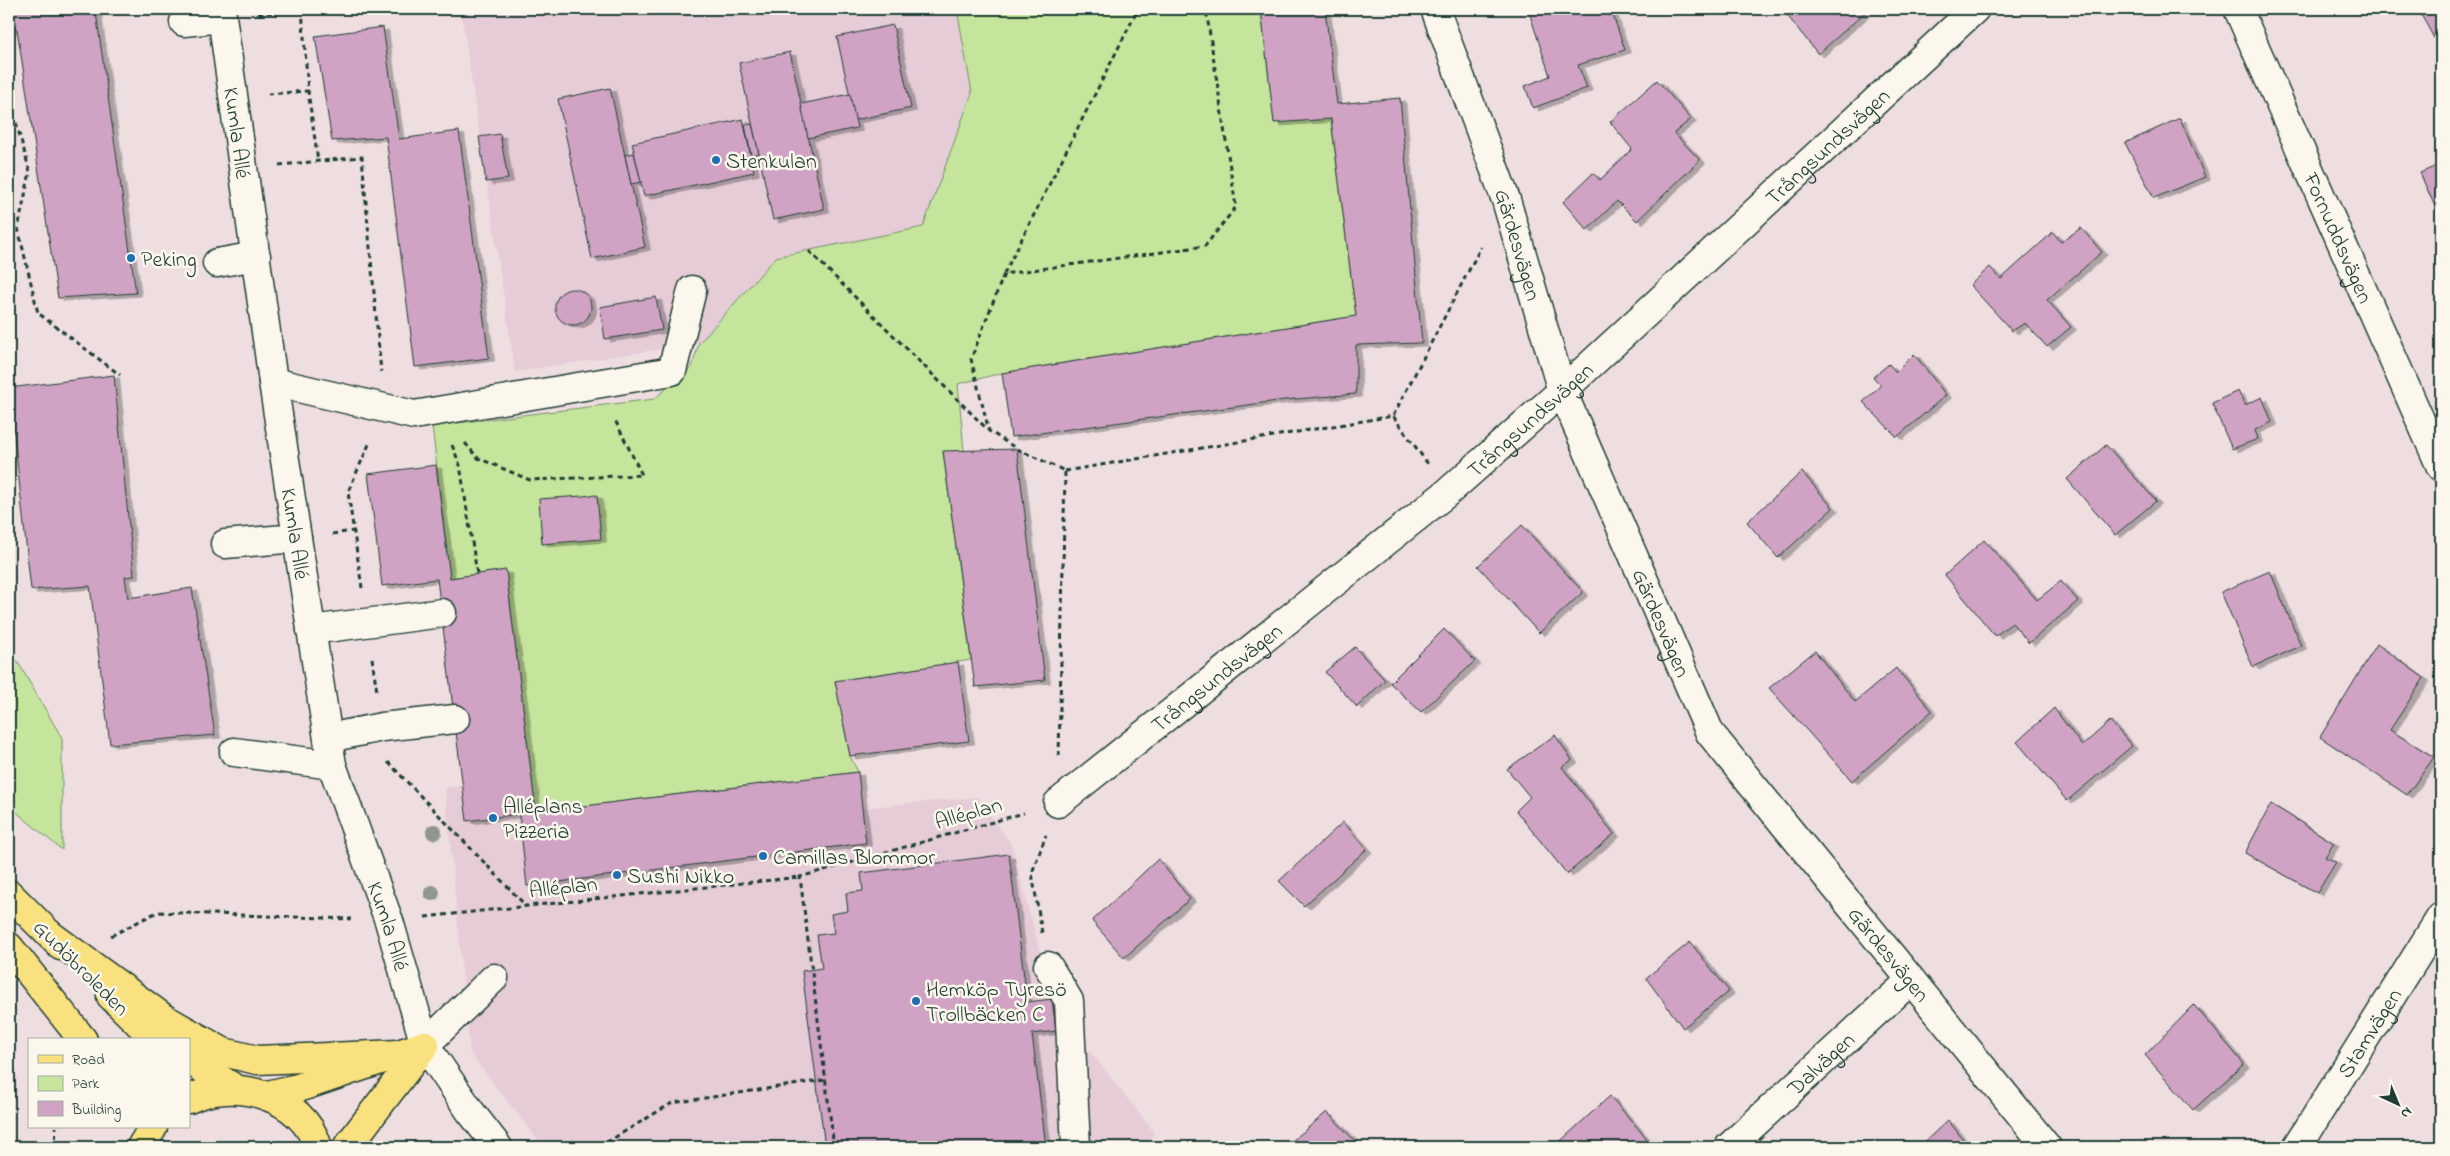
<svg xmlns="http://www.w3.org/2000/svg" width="2450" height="1156" viewBox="0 0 2450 1156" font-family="'Indie Flower',sans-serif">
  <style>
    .built { fill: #e5ccd7 }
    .green { fill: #c5e49c; stroke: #729068 }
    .building { fill: #d0a2c3; stroke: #1f3d34; filter: url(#shadow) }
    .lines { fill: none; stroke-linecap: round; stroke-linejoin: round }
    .minor-casing { stroke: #1f3d34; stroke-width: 31 }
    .major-casing { stroke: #1f3d34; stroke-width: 31 }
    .path { stroke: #1f3d34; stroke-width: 3; stroke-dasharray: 5 4; stroke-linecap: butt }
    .minor { stroke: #fbf7ec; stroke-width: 28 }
    .major { stroke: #fae180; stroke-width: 28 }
    .tree { fill: #8e988d }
    .poi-dot { fill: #1f6fb2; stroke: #fbf7ec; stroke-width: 2 }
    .labels { text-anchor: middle; stroke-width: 5; stroke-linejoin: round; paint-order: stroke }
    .street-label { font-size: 22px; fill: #1f3d34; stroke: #fbf7ec }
    .poi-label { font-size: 22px; fill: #1f3d34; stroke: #fbf7ec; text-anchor: start }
  </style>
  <defs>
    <filter id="shadow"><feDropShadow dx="5.5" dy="3" stdDeviation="0" flood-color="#0004"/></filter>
  </defs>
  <rect width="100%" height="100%" fill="#eedee0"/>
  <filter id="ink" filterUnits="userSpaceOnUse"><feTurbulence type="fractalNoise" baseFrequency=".02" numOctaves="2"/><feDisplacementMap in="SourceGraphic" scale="10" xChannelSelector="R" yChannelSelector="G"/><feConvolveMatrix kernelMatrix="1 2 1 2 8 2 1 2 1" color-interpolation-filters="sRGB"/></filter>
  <g filter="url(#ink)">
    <g class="built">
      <path d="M461,9h496l15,84 -49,134 -147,30 -77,86 -184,29z"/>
      <path d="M500,781l62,56 415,-40 34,47 44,163 98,124 -3,16h-607l-73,-94 -25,-265z"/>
    </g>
    <g class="green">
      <path d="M957,9h304l13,113 57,-3 25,197 -354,57 -44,11 6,67 -21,1 28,208 -136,21 15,75 8,16 -322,40 -30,-242 -56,8 -18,-152 222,-27 38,-32 7,-24 77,-86 147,-30 49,-134z"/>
      <path d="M9,647l53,91v112l-53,-44z"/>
    </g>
    <g class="building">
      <path d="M9,9h124l-37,3 40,281 -78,5 -41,-269 -8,1z"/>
      <path d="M1261,9h64l12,95 63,-6 22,245 -66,2v49l-71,6 -274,37 -9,-64 354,-57 -25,-197 -57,4z"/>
      <path d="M1536,9h75l14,41 -47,15 9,23 -54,20 -8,-22 25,-10 -21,-64z"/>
      <path d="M1782,9h87l-51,45z"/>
      <path d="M2418,9h23v29l-6,2z"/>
      <path d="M893,25l18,83 -56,12 -18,-83z"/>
      <path d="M383,27l16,112 60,-8 30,227 -74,9 -29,-230 -54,4 -17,-105z"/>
      <path d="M790,52l34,157 -51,11 -34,-157z"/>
      <path d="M1657,80l34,39 -17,14 26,27 -63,61 -20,-20 -30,29 -24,-28 30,-29 7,7 32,-31 -22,-27z"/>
      <path d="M610,88l35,159 -53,12 -34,-160z"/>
      <path d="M850,94l7,34 -49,10 -7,-34z"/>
      <path d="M2180,118l25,59 -51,21 -29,-55z"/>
      <path d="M743,119l11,53 -110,24 -12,-53z"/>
      <path d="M752,124l7,30 -8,1 -6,-30z"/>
      <path d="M500,134l8,45 -22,3 -7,-45z"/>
      <path d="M634,153l7,29 -10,2 -6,-29z"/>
      <path d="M2441,164v56l-21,-47z"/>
      <path d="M2081,228l21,24 -55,48 24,27 -24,20 -22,-24 -13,8 -42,-46 20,-18 11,12 52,-47 8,10z"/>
      <circle cx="573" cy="307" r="18"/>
      <path d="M656,297l6,33 -57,9 -5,-32z"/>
      <path d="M1914,354l32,41 -49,42 -34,-35 18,-17 -8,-8 16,-13 7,8z"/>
      <path d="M114,375l20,201 -9,1 3,21 64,-10 23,147 -105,9 -20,-158 -59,4 -22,-202z"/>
      <path d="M2238,391l7,14 17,-8 10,25 -17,8 3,9 -26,10 -20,-46z"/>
      <path d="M2106,445l50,56 -41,34 -48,-56z"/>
      <path d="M1017,449l28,231 -70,7 -32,-236z"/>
      <path d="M436,465l14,113 56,-8 30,242 322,-40 8,71 -339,43 -8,-72 -52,7 -30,-242 -55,7 -14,-112z"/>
      <path d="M1802,472l31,36 -55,50 -31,-36z"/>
      <path d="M597,495l4,44 -59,5 -3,-45z"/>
      <path d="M1522,525l61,67 -44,41 -61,-67z"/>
      <path d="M1984,540l53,60 24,-19 17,20 -49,42 -17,-20 -17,13 -50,-61z"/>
      <path d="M2270,571l31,75 -48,21 -32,-75z"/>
      <path d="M1444,629l31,32 -54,51 -31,-29z"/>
      <path d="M2377,644l47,34 -34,52 44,27 -27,38 -87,-58z"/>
      <path d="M1355,647l30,33 -28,27 -32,-35z"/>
      <path d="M1815,651l40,51 41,-34 36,43 -80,70 -83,-93z"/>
      <path d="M958,662l11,79 -119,15 -15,-75z"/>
      <path d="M2054,708l28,38 28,-25 22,25 -65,55 -50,-59z"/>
      <path d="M1555,735l17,25 -10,7 52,67 -47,40 -51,-63 14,-14 -23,-28z"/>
      <path d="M2271,804l63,39 -9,14 11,5 -19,31 -72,-40z"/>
      <path d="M1343,822l24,27 -63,57 -25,-25z"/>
      <path d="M1009,854l18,148 25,-3 4,32 -24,3 14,113h-221l-23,-176 20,-3 -5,-33 17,-2 -3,-19 17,-3 -2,-18 17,-2 -2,-18z"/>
      <path d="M1158,859l32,40 -66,59 -32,-37z"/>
      <path d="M1690,942l39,49 -46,37 -37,-50z"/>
      <path d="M2194,1005l50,59 -51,46 -48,-55z"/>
      <path d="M1610,1096l37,43 -8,8h-85z"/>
      <path d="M1327,1112l34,35h-76z"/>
      <path d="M1948,1120l21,27h-50z"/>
    </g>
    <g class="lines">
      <defs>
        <g id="minor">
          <path id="s1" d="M221,9l52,373 59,383 57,156 36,124 45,66 28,36"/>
          <path id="s2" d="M1435,9l71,191 56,191 148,342 337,414"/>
          <path id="s3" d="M2238,9l203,458"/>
          <path d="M184,22l38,-4"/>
          <path d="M217,263l39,-7"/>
          <path d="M273,382l141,33 258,-44 20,-81"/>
          <path d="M225,544l72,-6"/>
          <path d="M311,630l131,-17"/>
          <path d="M328,738l54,-11 73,-8"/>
          <path d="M234,752l98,13"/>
          <path id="s4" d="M1058,803l390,-311 114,-101 413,-382"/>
          <path d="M1048,966l21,35 7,146"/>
          <path d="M425,1045l69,-67"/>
          <path id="s5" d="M1729,1147l182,-167"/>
          <path id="s6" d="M2297,1147l144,-230"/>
        </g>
        <g id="major">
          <path d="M9,894l52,52"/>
          <path d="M49,934l116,85 58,33 34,8 142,-6"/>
          <path d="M9,947l74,93"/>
          <path d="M111,996l45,44"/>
          <path d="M189,1060l45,28"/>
          <path d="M267,1095l31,-7 127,-43"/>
          <path d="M189,1099c45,-22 113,-4 129,48"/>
          <path d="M141,1147l12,-20"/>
          <path d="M347,1147l78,-102"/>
        </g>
      </defs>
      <use href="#minor" class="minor-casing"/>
      <use href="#major" class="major-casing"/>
      <g class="path">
        <path d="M302,9l6,82 10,70"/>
        <path d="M258,14l44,-5"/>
        <path d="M268,94l40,-3"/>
        <path d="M9,97l21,75 -12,56 20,85 82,62"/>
        <path d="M279,165l83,-8 19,215"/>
        <path d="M809,251l180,180"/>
        <path d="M1004,274l134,-265"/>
        <path d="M1393,416l35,48"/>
        <path d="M465,443l13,15 52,22 112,-5 -28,-57"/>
        <path d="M452,445l8,20 17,109"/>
        <path d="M1065,471l328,-55 88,-169"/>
        <path d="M332,534l22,-3"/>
        <path d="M362,588l-14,-96 22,-50"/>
        <path d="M372,658l5,34"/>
        <path d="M1059,756l6,-285 -48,-22 -28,-18 -18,-72 33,-85 201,-28 31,-39 -30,-198"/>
        <path d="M388,762l138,144"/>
        <path d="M425,917l375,-40"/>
        <path d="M1042,933l-10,-60 14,-38"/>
        <path d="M111,936l46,-24 194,7"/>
        <path d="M55,1147l1,-20"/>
        <path d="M599,1147l73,-44 153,-23"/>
        <path d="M834,1147l-34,-270 224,-64"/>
      </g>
      <use href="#minor" class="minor"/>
      <use href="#major" class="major"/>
    </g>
    <g class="tree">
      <circle cx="434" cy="832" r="8"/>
      <circle cx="432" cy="893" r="8"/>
    </g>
  </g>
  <g class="poi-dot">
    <circle cx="716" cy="160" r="5"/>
    <circle cx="131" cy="258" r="5"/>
    <circle cx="493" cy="818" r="5"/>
    <circle cx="763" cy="856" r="5"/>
    <circle cx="617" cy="875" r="5"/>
    <circle cx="916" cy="1001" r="5"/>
  </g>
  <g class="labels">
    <g class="street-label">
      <text dy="8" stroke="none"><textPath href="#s1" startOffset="125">Kumla Allé</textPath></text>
      <text dy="8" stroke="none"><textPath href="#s4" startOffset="1012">Trångsundsvägen</textPath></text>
      <text dy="8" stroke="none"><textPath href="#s3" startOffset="250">Fornuddsvägen</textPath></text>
      <text dy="8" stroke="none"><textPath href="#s2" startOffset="250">Gärdesvägen</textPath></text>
      <text dy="8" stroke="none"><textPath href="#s4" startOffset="608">Trångsundsvägen</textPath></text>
      <text dy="8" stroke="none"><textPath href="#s1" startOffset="530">Kumla Allé</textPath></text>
      <text dy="8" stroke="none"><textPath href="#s2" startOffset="655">Gärdesvägen</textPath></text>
      <text dy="8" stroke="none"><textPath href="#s4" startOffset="202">Trångsundsvägen</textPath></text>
      <text transform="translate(968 812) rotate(-16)" y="8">Alléplan</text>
      <text transform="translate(563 886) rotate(-6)" y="8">Alléplan</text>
      <text dy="8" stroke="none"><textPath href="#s1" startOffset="935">Kumla Allé</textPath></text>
      <text dy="8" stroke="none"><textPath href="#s2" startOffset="1060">Gärdesvägen</textPath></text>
      <text transform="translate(82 967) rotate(45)" y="8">Gudöbroleden</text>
      <text dy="8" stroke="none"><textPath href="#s6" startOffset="135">Stamvägen</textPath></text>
      <text dy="8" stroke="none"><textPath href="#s5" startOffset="124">Dalvägen</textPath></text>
    </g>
    <g class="poi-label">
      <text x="726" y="168">Stenkulan</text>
      <text x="141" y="266">Peking</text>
      <text x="503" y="813">Alléplans<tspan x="503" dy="25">Pizzeria</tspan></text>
      <text x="773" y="864">Camillas Blommor</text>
      <text x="627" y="883">Sushi Nikko</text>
      <text x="926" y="996">Hemköp Tyresö<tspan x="926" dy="25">Trollbäcken C</tspan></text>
    </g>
  </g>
  <rect width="2450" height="1156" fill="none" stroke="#fbf7ec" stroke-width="30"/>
  <rect x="15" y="15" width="2420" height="1126" fill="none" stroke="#1f3d34" stroke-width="2" filter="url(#ink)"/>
  <rect x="28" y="1038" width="162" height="90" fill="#fbf7ec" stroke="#a3ada2"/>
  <rect x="38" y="1055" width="25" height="8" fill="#fae180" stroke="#a3ada2"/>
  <text x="72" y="1064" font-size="15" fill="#1f3d34">Road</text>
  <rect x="38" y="1076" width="25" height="15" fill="#c5e49c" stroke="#a3ada2"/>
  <text x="72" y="1088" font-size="15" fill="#1f3d34">Park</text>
  <rect x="38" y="1101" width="25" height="15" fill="#d0a2c3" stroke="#a3ada2"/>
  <text x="72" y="1114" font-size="15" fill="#1f3d34">Building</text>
  <g transform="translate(2398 1104) rotate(136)" stroke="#fbf7ec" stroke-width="4" paint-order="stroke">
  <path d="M0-4L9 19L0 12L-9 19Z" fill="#1f3d34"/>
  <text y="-8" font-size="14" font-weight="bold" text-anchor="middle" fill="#1f3d34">N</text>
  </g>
</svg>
